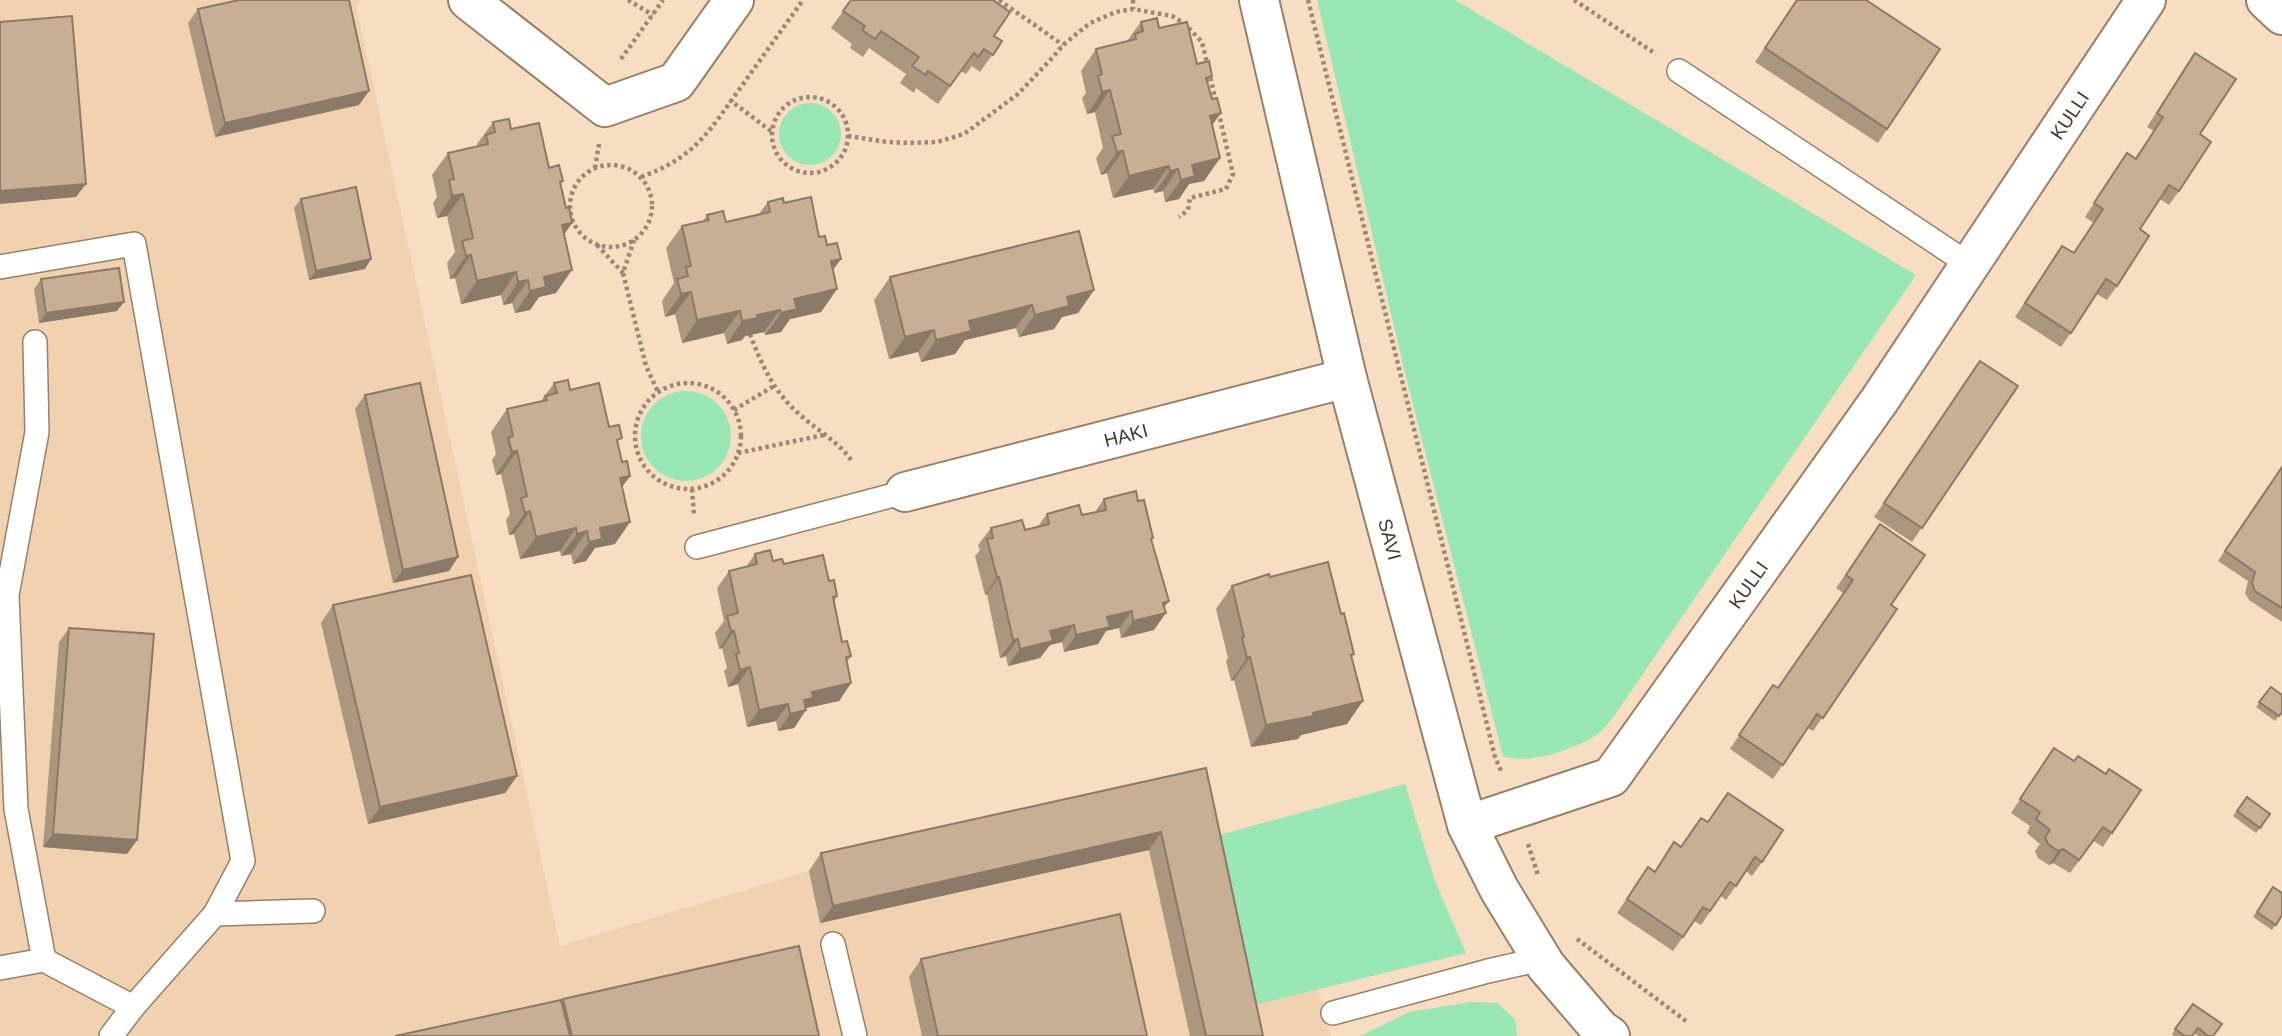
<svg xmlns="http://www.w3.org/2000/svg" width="2282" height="1036" viewBox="0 0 2282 1036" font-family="Arial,sans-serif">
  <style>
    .built { fill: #f0d1b0 }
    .green { fill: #98e7b4 }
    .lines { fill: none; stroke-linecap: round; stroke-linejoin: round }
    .lane-casing { stroke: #988068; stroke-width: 26 }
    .street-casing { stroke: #988068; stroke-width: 42 }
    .path { stroke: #9b8977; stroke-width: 4.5; stroke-dasharray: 3.5 3.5; stroke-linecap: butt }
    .lane { stroke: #fff; stroke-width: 23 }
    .street { stroke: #fff; stroke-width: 38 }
    .wall { fill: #ab9680 }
    .shaded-wall { fill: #8b7a68 }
    .building { fill: #c7ae95; stroke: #8b7a68; stroke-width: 2 }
    .labels { text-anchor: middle; stroke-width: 5; stroke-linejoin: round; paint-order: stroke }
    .street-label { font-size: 19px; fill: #443a2f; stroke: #fcecdc }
  </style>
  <rect width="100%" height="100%" fill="#f7ddc2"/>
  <path class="built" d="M0,0h361l-5,5 204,941 249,-75 385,-85 47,222 77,-19 13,47h-1331z"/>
  <g class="green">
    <path d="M1317,0h138l461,275 -302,441c-6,7 -12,16 -19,20 -23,14 -67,29 -92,20l-96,-375z"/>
    <circle cx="810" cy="134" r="31"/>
    <circle cx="686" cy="436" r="45"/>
    <path d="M1405,784l30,97 31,72 -225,55 -36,-169z"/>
    <path d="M1471,1002l26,1 18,16 2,17h-157l49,-24z"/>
  </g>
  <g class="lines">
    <defs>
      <g id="lane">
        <path d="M1679,71l291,194"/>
        <path d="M0,267l134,-23 109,617 -28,53 -82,93 -22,29"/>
        <path d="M35,342l2,90 -30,163 9,214 28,151"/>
        <path d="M697,547l208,-55"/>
        <path d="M215,914l98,-3"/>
        <path d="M833,944l22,92"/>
        <path d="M0,968l44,-8 89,47"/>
        <path d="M1333,1013l155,-42 53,-12"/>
      </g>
      <g id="street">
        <path d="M468,0l137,107 71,-25 58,-82"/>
        <path id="s1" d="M1259,0l88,378 120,447 32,64 47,77 54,63 10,7"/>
        <path d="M2266,0l16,15"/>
        <path id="s2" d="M905,492l442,-114"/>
        <path id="s3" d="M1467,825l144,-48 268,-376 267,-401"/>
      </g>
    </defs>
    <use href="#lane" class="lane-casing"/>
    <use href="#street" class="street-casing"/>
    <g class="path">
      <path d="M628,0l25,15"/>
      <path d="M999,0l64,45"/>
      <path d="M1133,0v9"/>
      <path d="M1308,0l187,757 7,16"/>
      <path d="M1574,0l82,54"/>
      <path d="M621,59l42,-59"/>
      <circle cx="810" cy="135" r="38"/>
      <path d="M771,131l-40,-30 72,-101"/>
      <path d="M848,136l39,6 23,1 27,-1 27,-8 54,-40 36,-38 9,-11 27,-22 26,-11 17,-3 39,7 13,8 17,18 31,132 -7,15 -36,9 -2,12 -9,7"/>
      <circle cx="611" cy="206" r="41"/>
      <path d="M595,168l4,-24"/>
      <path d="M641,177c46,-17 62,-36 90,-76"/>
      <path d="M634,240l-11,33 23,93 12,26"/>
      <path d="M597,245l26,28"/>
      <path d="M750,334c11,30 24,58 48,79 17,16 40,28 53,47"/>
      <circle cx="688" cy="436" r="53"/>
      <path d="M734,410l40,-24"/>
      <path d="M738,453l86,-18"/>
      <path d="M692,489l2,27"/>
      <path d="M1528,844l10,31"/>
      <path d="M1577,939l109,82"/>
    </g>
    <use href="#lane" class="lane"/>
    <use href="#street" class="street"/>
  </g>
  <g class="wall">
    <path d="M851,0l143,36 8,5 -22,31 -8,-6 -6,8 -5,-3 -23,33 -22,-16 -2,5 -14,-10 6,-9 -37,-26 -6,9 -13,-9 2,-4 -21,-16z"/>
    <path d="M1796,0l91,129 -9,14 -123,-81z"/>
    <path d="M198,9l161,96 -144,32 -27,-114z"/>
    <path d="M1141,22l18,6 53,48 -4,7 4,42 8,33 -16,23 -15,3 -10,15 -14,3 -2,-11 -9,2 -1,-4 -40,9 -6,-25 -6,2 -5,-17 7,-10 -8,-36 -8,2 -5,-16 4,-5 -5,-22 15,-22 31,-8z"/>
    <path d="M2195,53l5,81 -21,57 -10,14 -9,-6 -20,30 -23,57 -10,14 -10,-6 -36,53 -46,-30 47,-71 11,7 21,-30 -9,-6 42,-64 8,5 19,-27 -7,-4z"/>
    <path d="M493,122l18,7 38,39 12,17 5,23 6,15 -8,12 -8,58 -17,4 -9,13 -15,3 -3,-10 -9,2 -2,-10 -40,9 -6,-26 -5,1 -3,-16 8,-11 -8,-36 -10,2 -4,-15 4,-6 -5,-22 16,-22 29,-7v-2z"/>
    <path d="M301,199l64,70 -56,11 -15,-72z"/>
    <path d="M768,202l16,1 35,34 14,34 4,18 -16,23 -31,7 -9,13 -16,3 -1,-3 -19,4 -3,4 -15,4 -3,-11 -42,10 -7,-29 -10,3 -3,-16 12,-18 -8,-35 16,-22 21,-5 4,-6 19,7 32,-7z"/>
    <path d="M890,277l204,13 -16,23 -16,4 -8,12 -35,8 -3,-9 -51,12 -10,14 -34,8 -3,-10 -29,7 -15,-59z"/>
    <path d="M41,279l76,32 -78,12 -5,-34z"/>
    <path d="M1980,361l38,25 -106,156 -38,-25z"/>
    <path d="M554,383l16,7 39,37 9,16 4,19 8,14 -8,11 -7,57 -20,4 -9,13 -13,3 -2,-10 -10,2 -1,-5 -40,8 -6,-25 -5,1 -3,-15 4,-6 -9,-40 -5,1 -4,-15 4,-6 -5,-22 16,-23 34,-8z"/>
    <path d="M365,395l93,162 -9,14 -56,12 -38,-174z"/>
    <path d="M2282,466v156l-33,-22 -4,-7 3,-12 -30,-20z"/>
    <path d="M1104,499l34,2 13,40 13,66 -10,23 -33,8 -2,-10 -13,3 -8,13 -34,8 -2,-10 -12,3 -10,13 -32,8 -2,-10 -6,2 -13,-64 -2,1 -10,-39 5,-6 -2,-5 13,-17 34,2 13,-4 9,-12 35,1 13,-3z"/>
    <path d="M1880,524l11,81 6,4 -84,122 -5,-3 -35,51 -43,-30 43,-64 5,3 65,-95 -7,-5z"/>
    <path d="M755,554l74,27 8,15 -3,6 8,40 9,14 -4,6 4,21 -12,18 -33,7v2l-12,18 -16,3 -2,-10 -29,6 -9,-43 -10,3 -4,-16 3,-3 -5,-20 -3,1 -4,-16 9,-12 -7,-33 12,-17 17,-4z"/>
    <path d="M1270,577l71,37 13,40 -2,3 -5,67 -46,11 -3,4 -47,8 -17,-67 -3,1 -5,-20 2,-3 -12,-49 16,-23z"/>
    <path d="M333,605l184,171 -12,17 -137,31 -47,-201z"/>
    <path d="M69,628l68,212 -10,14 -84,-7 16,-205z"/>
    <path d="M2271,687l11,25 -7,9 -19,-14z"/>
    <path d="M2054,748l58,85 -9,14 -9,-6 -24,32 -17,-10 -4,2 -11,-7 -3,-7 5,-7 -13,-11 3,-7 -19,-13z"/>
    <path d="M1206,768l57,268h-73l-41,-186 -329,73 -11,-52 12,-18z"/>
    <path d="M2247,797l23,17 -14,19 -23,-17z"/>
    <path d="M1707,822l55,40 -10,14 -6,-5 -20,29 -5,-4 -20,29 -7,-4 -21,30 -56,-38 31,-46 6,4z"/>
    <path d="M2273,887l9,28 -10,15 -19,-13z"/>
    <path d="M921,959l226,77h-225l-13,-59z"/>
    <path d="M563,999l256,37h-424l167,-35z"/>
    <path d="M2193,1004l20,32h-15l-4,-3 -2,3h-18l-2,-2z"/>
  </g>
  <g class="shaded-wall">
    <path d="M1110,90l-15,22 -8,2 15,-22z"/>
    <path d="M369,91l-10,14 -144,32 10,-14z"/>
    <path d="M1221,113l-16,22 5,-19z"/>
    <path d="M1123,151l-16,22 -6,2 16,-23z"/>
    <path d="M1220,158l-16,23 -15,3 -10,15 -14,3 27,-37z"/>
    <path d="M1169,166l-16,23 -40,9 16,-22z"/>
    <path d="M1178,169l-15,22 -9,2 16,-22z"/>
    <path d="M86,184l-10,13 -76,7v-13z"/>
    <path d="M463,194l-16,22 -10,2 15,-22z"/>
    <path d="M572,223l-16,22 6,-20z"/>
    <path d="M471,255l-16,23 -5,1 16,-23z"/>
    <path d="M371,259l-6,10 -56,11 7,-9z"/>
    <path d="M841,259l-16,22 6,-20z"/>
    <path d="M572,270l-16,23 -17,4 -9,13 -15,3 15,-22 14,-14z"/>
    <path d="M516,272l-15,23 -40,9 16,-23z"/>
    <path d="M528,280l-16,23 -9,2 15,-23z"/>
    <path d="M837,289l-16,23 -31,7 -9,13 -16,3 16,-22 13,-14z"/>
    <path d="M1094,290l-16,23 -16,4 -8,12 -35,8 16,-22 32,-18z"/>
    <path d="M691,292l-16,22 -10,3 16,-23z"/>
    <path d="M124,302l-7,9 -78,12 7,-10z"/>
    <path d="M1032,305l-16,23 -51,12 -10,14 -34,8 15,-22 33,-19z"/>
    <path d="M780,310l-16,22 -19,4 -3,4 -15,4 15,-23 15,-6z"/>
    <path d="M740,311l-16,22 -42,10 15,-23z"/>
    <path d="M934,330l-16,22 -29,7 16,-22z"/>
    <path d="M517,451l-16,23 -5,1 16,-23z"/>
    <path d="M630,476l-16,22 6,-20z"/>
    <path d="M530,511l-16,23 -5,1 16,-22z"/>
    <path d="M630,522l-15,22 -20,4 -9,13 -13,3 27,-36z"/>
    <path d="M576,528l-16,23 -40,8 16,-22z"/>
    <path d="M587,531l-16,23 -10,2 16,-22z"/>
    <path d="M458,557l-9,14 -56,12 10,-13z"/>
    <path d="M997,577h2l-12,17 -2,1z"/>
    <path d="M1169,601l-10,13 7,-1 -12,17 -33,8 12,-17 30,-18z"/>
    <path d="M1132,611l-13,17 -13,3 -8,13 -34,8 12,-17 31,-18z"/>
    <path d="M1074,625l-12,17 -12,3 -10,13 -32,8 12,-17 30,-18z"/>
    <path d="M731,631h3l-12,17 -3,1z"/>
    <path d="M1018,639l-12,17 -6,2 13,-18z"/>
    <path d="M1250,657l-16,23 -3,1 16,-23z"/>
    <path d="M750,667l-12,17 -10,3 12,-17z"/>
    <path d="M851,683l-12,18 -33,7v2l-12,18 -16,3 12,-17 22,-22z"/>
    <path d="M1363,701l-16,23 -46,11 -3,4 -47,8 15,-22z"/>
    <path d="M788,704l-12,17 -29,6 12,-17z"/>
    <path d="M517,776l-12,17 -137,31 12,-17z"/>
    <path d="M1161,832l-12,18 -329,73 13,-17z"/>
    <path d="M53,834l84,6 -10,14 -84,-7z"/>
    <path d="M2063,849l-10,14 -4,2 9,-14z"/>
  </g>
  <g class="building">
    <path d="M239,0h110l20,91 -144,32 -27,-114z"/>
    <path d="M851,0h142l17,12 -16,24 8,5 -9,14 -9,-6 -6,8 -4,-4 -24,33 -22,-15 -2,4 -14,-9 7,-9 -38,-26 -6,8 -13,-9 3,-4 -22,-15z"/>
    <path d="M1797,0h69l74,49 -53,80 -122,-81z"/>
    <path d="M72,16l14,168 -86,7v-169z"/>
    <path d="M1157,18l2,10 28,-6 10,42 12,-3 3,15 -6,2 6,21 5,-1 4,15 -11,3 10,42 -28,7 3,11 -14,4 -3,-11 -8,2 -1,-5 -40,10 -6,-25 -6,1 -5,-16 9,-2 -11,-44 -8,2 -4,-16 4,-2 -6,-25 40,-10 -1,-5 8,-3 -2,-9z"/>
    <path d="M2195,53l41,26 -36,55 11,8 -32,49 -10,-6 -29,44 9,7 -32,50 -11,-7 -35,54 -46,-30 37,-57 12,7 29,-44 -9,-6 33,-50 9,6 27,-42 -6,-4z"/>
    <path d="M509,119l2,10 28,-6 10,45 10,-3 4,16 -3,1 6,26 3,-1 3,16 -10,2 10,45 -28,7 2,10 -16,4 -2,-11 -10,2 -2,-10 -39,9 -6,-26 -5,1 -4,-15 11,-3 -10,-44 -11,2 -3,-16 5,-1 -6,-26 40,-9 -2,-9 9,-3 -2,-10z"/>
    <path d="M356,187l15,72 -55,12 -15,-72z"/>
    <path d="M811,197l8,40 6,-1 2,9 10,-2 4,16 -10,2 6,28 -43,10 3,10 -16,4 -1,-3 -23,5 1,3 -16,3 -2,-10 -43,9 -6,-28 -10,2 -4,-15 11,-3 -2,-9 5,-1 -9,-40 27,-6 -2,-5 16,-4 3,11 44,-10 -2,-10 15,-4 1,5z"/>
    <path d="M1079,231l15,59 -27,7 2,9 -34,9 -3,-10 -63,16 2,10 -35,9 -2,-10 -29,7 -15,-60z"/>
    <path d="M119,268l5,34 -78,11 -5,-34z"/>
    <path d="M1980,361l38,25 -96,142 -38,-25z"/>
    <path d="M568,380l2,10 29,-7 10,44 10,-2 3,13 -5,2 5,22 5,-1 3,15 -10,2 10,44 -30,6 2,11 -13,3 -2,-11 -10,3 -1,-6 -40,9 -6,-26 -5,2 -4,-15 6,-2 -10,-45 -5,1 -4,-14 5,-2 -6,-27 40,-9 -2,-4 12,-3 -3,-10z"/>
    <path d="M420,383l38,174 -55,13 -38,-175z"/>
    <path d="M2282,467v141l-27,-17 -3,-8 3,-11 -30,-21z"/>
    <path d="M1136,491l2,10 6,-1 9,38 -2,1 18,62 -6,2 3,10 -33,8 -1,-10 -25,6 3,10 -34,8 -2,-10 -24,6 3,10 -33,8 -2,-10 -5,1 -14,-63h-2l-10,-38 6,-1 -2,-10 31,-8 3,10 24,-6 -2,-10 32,-9 3,10 24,-5 -2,-11z"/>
    <path d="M1880,524l45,31 -34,50 6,4 -74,109 -6,-4 -34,51 -44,-30 34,-50 5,3 75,-108 -7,-5z"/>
    <path d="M770,550l3,11 9,-2 2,5 39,-9 6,26 5,-1 3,16 -4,1 9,45 5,-1 4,15 -5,1 5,26 -39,9 1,6 -9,2 2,10 -16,4 -2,-10 -29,6 -9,-43 -10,3 -4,-16 3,-1 -5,-22h-3l-4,-15 11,-3 -9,-42 28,-7 -2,-10z"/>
    <path d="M1328,562l13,52 3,-1 10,41 -3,1 12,46 -50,12 1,3 -48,9 -16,-68 -3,1 -5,-20 2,-1 -12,-51 37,-12 1,3z"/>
    <path d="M471,575l46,201 -137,31 -47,-202z"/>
    <path d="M69,628l85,6 -17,206 -84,-6z"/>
    <path d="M2271,687l11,8v17l-3,4 -20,-14z"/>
    <path d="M2054,748l20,13 4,-5 28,18 3,-5 32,21 -29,43 -9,-6 -24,33 -16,-11 -5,2 -10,-7 -3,-7 5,-7 -14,-11 4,-7 -20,-13z"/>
    <path d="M1206,768l57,268h-57l-45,-204 -328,74 -12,-53z"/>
    <path d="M1728,793l55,37 -21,32 -7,-5 -19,29 -6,-4 -20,29 -7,-4 -20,30 -56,-38 21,-32 7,5 19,-30 7,5 20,-29 7,4z"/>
    <path d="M2247,797l23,17 -10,14 -23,-17z"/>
    <path d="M2273,887l9,6v22l-6,10 -19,-13z"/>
    <path d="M1120,914l27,122h-209l-17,-77z"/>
    <path d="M799,946l20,90h-247l-9,-37z"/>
    <path d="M561,1000l9,36h-175z"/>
    <path d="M2193,1004l29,20 -9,12h-5l-10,-8 -6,8h-7l-10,-7z"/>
  </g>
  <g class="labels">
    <g class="street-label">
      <text dy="7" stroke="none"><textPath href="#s3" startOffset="957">KULLI</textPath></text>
      <text dy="7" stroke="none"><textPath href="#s2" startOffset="228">HAKI</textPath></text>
      <text dy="7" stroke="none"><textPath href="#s1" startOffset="555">SAVI</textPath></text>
      <text dy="7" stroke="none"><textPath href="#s3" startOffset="388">KULLI</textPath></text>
    </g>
  </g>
</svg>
